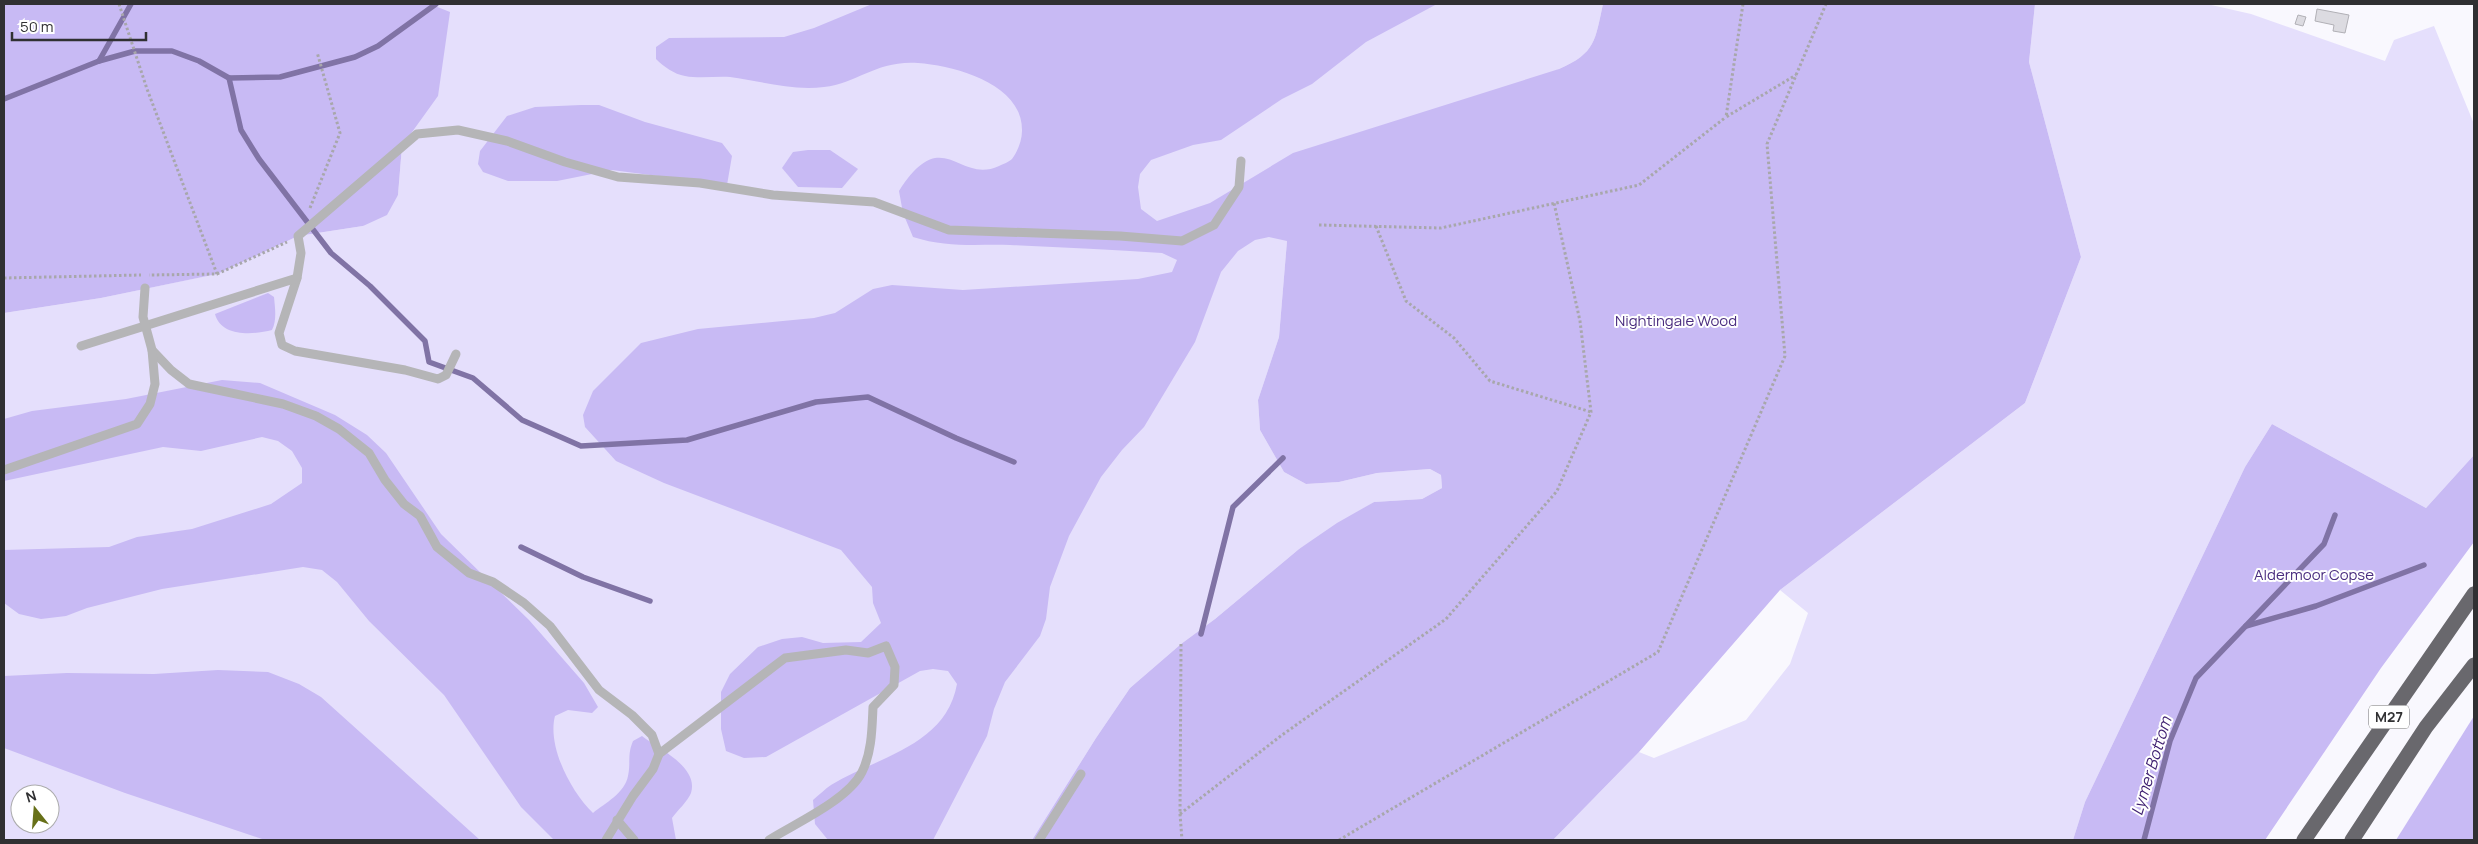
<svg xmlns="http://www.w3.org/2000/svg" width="2478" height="844" viewBox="0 0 2478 844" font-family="Manrope,sans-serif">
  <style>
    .green { fill: #e5dffc; fill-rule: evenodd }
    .forest { fill: #c8baf4 }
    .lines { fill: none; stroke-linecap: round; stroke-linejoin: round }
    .stream { stroke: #8073a5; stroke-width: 5.5 }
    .building { fill: #dcdbe1; stroke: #b1b0b6 }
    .path { stroke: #a8a7ab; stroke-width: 3; stroke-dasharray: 2.5 2.5; stroke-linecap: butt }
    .service { stroke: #b5b5b7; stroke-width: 9 }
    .motorway { stroke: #69686d; stroke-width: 15 }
    .labels { text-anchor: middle; stroke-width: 4; stroke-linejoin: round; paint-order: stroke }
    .shield { fill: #fff; stroke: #6e6e70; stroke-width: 1 }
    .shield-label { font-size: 14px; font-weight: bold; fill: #303032 }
    .park-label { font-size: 15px; fill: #4a2d7f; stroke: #fff }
    .water-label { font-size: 16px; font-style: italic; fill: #3c1d6f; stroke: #fff }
  </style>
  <rect width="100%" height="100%" fill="#f9f8fe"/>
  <g class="green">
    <path d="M435,4h1168c-8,36 -7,49 -44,65l-272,172 -8,96 -21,63 2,30 24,42 22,12 33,-2 38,-9 53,-4 11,6 1,13 -20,11 -48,3 -75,47 -84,70 -34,25 -51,44 -34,50 -64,102h-1028v-527l97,-15 115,-24 82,-38 65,-10 35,-31 4,-49zM20,794h30v30h-30z"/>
    <path d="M2035,4h172l44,10 134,47 9,-21 40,-14 40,98v331l-48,53 -154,-84 -27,43 -160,335 -12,38h-520l86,-88 15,6 92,-38 44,-56 18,-51 -28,-23 245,-187 56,-146 -52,-195z"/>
  </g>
  <g class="forest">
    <path d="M4,4h431v2l15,6 -12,84 -36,50 -4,49 -11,20 -24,11 -65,10 -81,38 -116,24 -97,15z"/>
    <path d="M872,4h565l-71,38 -54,42 -30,15 -61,41 -28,5 -42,15 -11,14 -2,13 3,22 16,12 53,-18 83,-50 266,-84c37,-16 36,-29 44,-65h432l-6,58 52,195 -56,146 -245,187 -141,162 -86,88h-521l64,-102 34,-50 51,-44 34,-25 84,-70 38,-26 37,-21 48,-3 20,-11 -1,-13 -11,-6 -53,4 -38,9 -33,2 -22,-12 -24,-42 -2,-30 21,-63 8,-96 -18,-4 -14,3 -17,11 -17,21 -26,70 -51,85 -22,23 -21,27 -32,59 -19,51 -4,32 -6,17 -35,46 -11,27 -7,27 -54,104h-105l-13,-16 -2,-24c6,-5 12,-11 18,-15 46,-28 115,-39 126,-101l-9,-13 -15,-2 -13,2 -154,86 -22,1 -18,-7 -5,-22v-37l9,-18 28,-27 24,-8 20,-2 21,6 38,-1 20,-19 -8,-20 -1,-16 -31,-37 -177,-67 -48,-22 -31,-34 -2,-12 10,-24 48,-48 57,-14 116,-11 21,-5 38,-24 19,-4 71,5 175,-11 34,-7 5,-12 -15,-7c-50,-3 -101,-6 -152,-8 -35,-1 -63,3 -97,-8l-10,-24 -4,-22c44,-69 59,-6 100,-25 4,-2 10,-4 13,-7 6,-8 10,-19 10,-28 1,-47 -66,-65 -104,-68 -41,-3 -60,20 -94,24 -32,4 -63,-6 -94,-10 -15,-1 -30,2 -45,-1 -11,-2 -21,-9 -29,-17v-12l13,-9 115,-1 30,-9z"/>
    <path d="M581,105h18l46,17 77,21 10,13 -5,29 -115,-15 -55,11h-49l-25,-9 -5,-8 2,-13 27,-35 28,-9z"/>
    <path d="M808,150h22l28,19 -16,19 -44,-1 -16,-19 11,-16z"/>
    <path d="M268,293l6,4c1,11 3,23 -2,33 -19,5 -51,7 -57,-16z"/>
    <path d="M222,380l38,3 75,32 32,20 19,18 55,81 88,86 55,63 14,24 -6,6 -24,-3 -13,6c-8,30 16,76 38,97 12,-10 32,-20 35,-37 3,-14 -1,-21 5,-35l9,-5c17,13 57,31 49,57 -3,8 -14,18 -19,25l4,22h-122l-33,-33 -77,-112 -75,-74 -32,-39 -15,-12 -19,-3 -141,22 -75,19 -21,8 -25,3 -22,-5 -15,-11v-53l105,-3 28,-10 55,-8 79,-25 31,-21v-15l-10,-17 -14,-10 -16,-4 -61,14 -38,-4 -159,34v-62l28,-8 94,-12z"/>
    <path d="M2272,424l154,84 48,-53v87l-93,126 -116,172h-192l12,-38 160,-335z"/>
    <path d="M218,670l50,2 31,12 22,13 159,143h-215l-140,-47 -121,-45v-72l63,-3 87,1z"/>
    <path d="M2474,716v124h-78z"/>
  </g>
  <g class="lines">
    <g class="stream">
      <path d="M99,61l36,-10h37l27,10 30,17 51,-1 75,-20 23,-11 58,-42"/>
      <path d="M229,78l12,52 18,29 72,94 39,33 55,55 4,21 44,16 49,42 59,26 106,-6 129,-38 52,-5 88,41 58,24"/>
      <path d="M4,99l95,-38 32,-57"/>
      <path d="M521,547l62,30 67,24"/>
      <path d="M2246,626l70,-20 108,-41"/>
      <path d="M1201,634l32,-127 50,-49"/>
      <path d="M2144,840l26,-99 26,-63 128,-134 11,-29"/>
    </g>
  </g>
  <g class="building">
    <path d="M2317,9l32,6 -4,18 -12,-2 1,-6 -19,-4z"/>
    <path d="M2298,15l8,2 -3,9 -8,-2z"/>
  </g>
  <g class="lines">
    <g class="path">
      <path d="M119,4l28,85 70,185 -68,1"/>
      <path d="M1743,4l-17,113 70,-42"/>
      <path d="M310,208l30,-75 -23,-81"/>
      <path d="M1319,225l122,3 198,-43 87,-68"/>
      <path d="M1376,226l30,75 48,37 36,43 101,31"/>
      <path d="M217,274l70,-32"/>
      <path d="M4,278l137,-3"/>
      <path d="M1181,644l-1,170 2,26"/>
      <path d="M1180,814l102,-79 164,-116 111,-128 34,-79 -11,-91 -26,-118"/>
      <path d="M1339,840l319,-188 127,-296 -18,-212 59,-140"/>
    </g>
    <g class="service">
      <path d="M297,278l-18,55 3,12 13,6 110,19 33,9 8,-4 10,-21"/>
      <path d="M81,346l216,-68 4,-25 -3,-17 119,-102 41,-4 49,11 58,21 53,15 82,6 73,12 101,7 75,28 171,6 62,5 32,-16 25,-38 2,-26"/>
      <path d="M152,350l19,20 18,14 94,20 33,12 23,13 30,24 16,27 19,24 16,12 17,31 32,26 24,9 31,21 26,23 49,64 33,25 20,20 7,19 -6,15 -20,27 -27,44"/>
      <path d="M4,470l133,-46 13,-20 5,-20 -3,-34 -9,-33 2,-29"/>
      <path d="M659,754l126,-96 61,-8 22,3 18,-7 9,21 -1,18 -21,22c-1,21 -1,45 -11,65 -14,28 -66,51 -93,68"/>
      <path d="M617,820l17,20"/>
      <path d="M1039,840l42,-66"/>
    </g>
    <g class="motorway">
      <path d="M2304,840l170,-246"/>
      <path d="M2352,840l74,-113 48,-62"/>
    </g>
  </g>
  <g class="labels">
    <rect class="shield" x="2369" y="705.5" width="40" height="23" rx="4"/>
    <g class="shield-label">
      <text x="2389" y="722">M27</text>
    </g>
    <g class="park-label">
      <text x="1676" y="326">Nightingale Wood</text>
      <text x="2314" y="580">Aldermoor Copse</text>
    </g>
    <g class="water-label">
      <text transform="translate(2151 766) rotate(-73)" y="6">Lymer Bottom</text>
    </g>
  </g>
  <rect width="2478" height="844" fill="none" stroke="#303032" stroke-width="10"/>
  <g transform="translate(35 809) rotate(343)"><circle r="24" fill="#ffffff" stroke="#acacad"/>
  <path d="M0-4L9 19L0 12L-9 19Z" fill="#677018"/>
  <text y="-8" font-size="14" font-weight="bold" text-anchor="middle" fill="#303032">N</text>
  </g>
  <path d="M12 32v8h134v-8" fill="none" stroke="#303032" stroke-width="2.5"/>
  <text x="20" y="32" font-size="15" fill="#303032" stroke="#ffffff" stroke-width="4" paint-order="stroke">50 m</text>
</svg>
